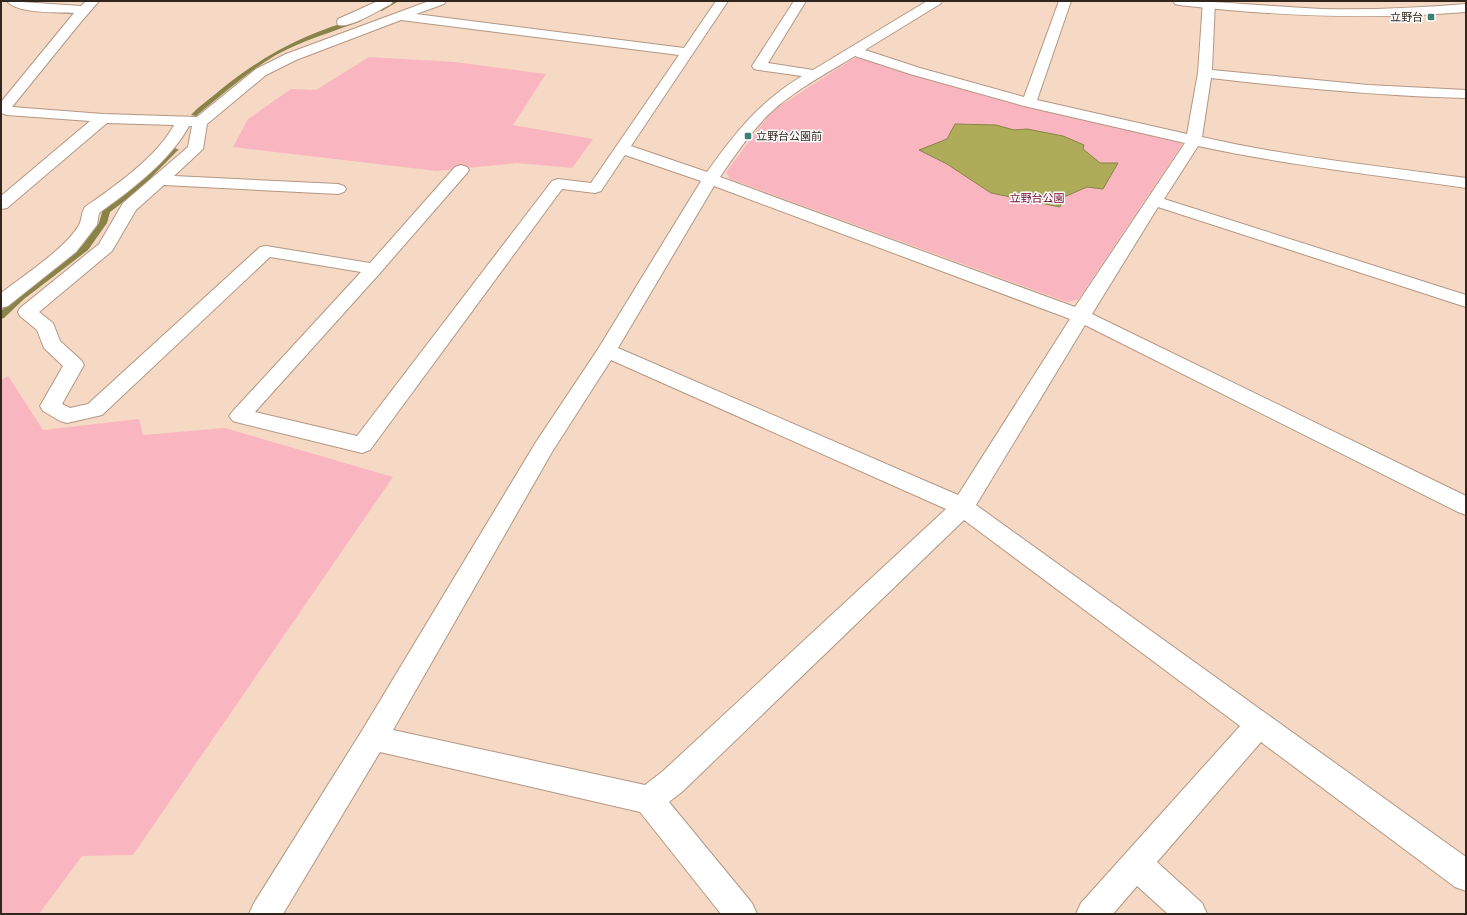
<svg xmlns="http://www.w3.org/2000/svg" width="1467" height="915" viewBox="0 0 1467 915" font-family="'Roboto Condensed','Noto Sans JP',sans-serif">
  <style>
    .green { fill: #f9b6c0 }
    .water { fill: #aeab59; stroke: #888347 }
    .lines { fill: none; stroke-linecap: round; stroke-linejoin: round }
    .stream { fill: #888347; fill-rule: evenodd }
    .street-casing { stroke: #b39783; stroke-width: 2 }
    .secondary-casing { stroke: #b39783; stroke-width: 2 }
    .street { fill: #fff; fill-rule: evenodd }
    .secondary { fill: #fff; fill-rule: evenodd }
    .poi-dot { fill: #3c8074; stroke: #fff; stroke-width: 1.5 }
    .labels { text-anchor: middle; stroke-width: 3; stroke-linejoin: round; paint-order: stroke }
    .far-poi-label { font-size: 11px; fill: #30261e; stroke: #fff; text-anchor: end }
    .far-park-label { font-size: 11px; fill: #6e062b; stroke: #fff }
  </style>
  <rect width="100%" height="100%" fill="#f6d9c4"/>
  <g class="green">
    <path d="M369,57l86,5 91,12 -33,51 80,14 -21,29 -55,-5 -80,8 -204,-24 15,-28 43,-30 25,1z"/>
    <path d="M861,57l317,84 4,4 -102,152 -3,3 -10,2 -337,-123 -4,-7 46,-61 82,-53z"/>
    <path d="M8,376l35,54 96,-11 4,16 82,-7 168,49 -260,378 -51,1 -43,58h-38v-534z"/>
  </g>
  <path class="water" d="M955,124l41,1 18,5 13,-1 36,7 21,9 -1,4 17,14h18l-15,26 -16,-2 -23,10 -4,10 -69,-14 -44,-29 -28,-14 28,-11z"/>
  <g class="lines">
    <g class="stream">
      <path d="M392,1h7l-17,10 -5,-1z"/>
      <path d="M359,18l3,2 -1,1c-28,11 -58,19 -85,34 -29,17 -54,40 -80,61l-5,-1c8,-9 19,-16 28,-24 44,-36 85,-57 140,-73z"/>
      <path d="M175,148l4,2 -2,1 -38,39 -29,22 -3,11 -19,27 -64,49 -20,19 -3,1v-8l17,-16 64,-49 17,-23 4,-14 30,-23 40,-37z"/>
    </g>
    <defs>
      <g id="street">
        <path d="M7,1l74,5 5,-5h13l-19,22 -68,84 91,7 94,3 59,-48 30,-15 143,-53h17l-2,3 -28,10 268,34 32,-47h12l-97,145 76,26c28,-39 52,-70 95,-96l-43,-6 -5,-1 -2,-3 42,-65h12l-38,62 45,7 114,-69h15l-2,3 -75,46 55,18 104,29 35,-96h12l-34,99 150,34 11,-61 5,-72h12l-3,69 156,15 98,5v8c-85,-2 -170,-10 -255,-20l-9,59c87,20 176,29 264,41v10c-89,-13 -180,-23 -268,-42l-34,53 302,96v12l-308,-100 -66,107 374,182v19l-8,-3 -373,-187 -109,180 490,352v34l-11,-4 -194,-145 -104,120 45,41 5,11h-39l-31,-28 -24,28h-37l5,-11 159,-177 -276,-206 -281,271 -14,11 83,101 5,11h-36l-81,-102 -260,-60 -97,162h-34l5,-11 109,-174 173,-287 62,-93 103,-168 -76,-26 -24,36 -6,2 -33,-4 -192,261 -8,3 -122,-30 -7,-2 -4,-5 4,-5 128,-139 -91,-15 -168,158 -35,8 -7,-2 -17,-10 -3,-5 23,-40 -19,-18 -7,-18 -17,-14 -2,-4 2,-4 79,-64 24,-41 65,-56 4,-21h-3c-18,34 -59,65 -90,87l-2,12 -21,27 -68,54 -7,2v-15c22,-17 65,-45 78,-68 3,-5 2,-12 6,-18 29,-20 73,-51 89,-82l-67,-2 -100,85 -6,1v-13l89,-75 -83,-6 -6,-2v-11l73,-89c-15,-1 -58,1 -67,-12zM401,20l278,35 -88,128 -33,-4 -6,2 -195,255 -102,-24 125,-139 87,-100 2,-3 -2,-3 -6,-2 -6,2 -85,96 -104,-17 -6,1 -172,157 -18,4 -8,-4 22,-39 -3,-5 -21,-19 -7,-18 -14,-11 73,-61 24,-41 28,-25 174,9 6,-2 2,-3 -2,-3 -6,-2 -164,-8 29,-27 4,-25 59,-49 30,-15zM855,56l55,18 114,32 161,37 -110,164 -355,-130c15,-22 30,-44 49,-63 24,-23 58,-41 86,-58zM714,186l356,133 -112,176 -340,-147zM611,360l335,149 -283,262 -18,14 -252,-55 159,-278z"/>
        <path d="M378,1h15l-2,3c-12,6 -39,24 -53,21l-1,-3 1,-3z"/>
      </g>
      <path id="secondary" d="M1173,1c50,0 99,6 149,8 48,1 96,-1 144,-5v8c-96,8 -191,4 -287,-7l-4,-1z"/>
    </defs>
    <use href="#street" class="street-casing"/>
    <use href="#secondary" class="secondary-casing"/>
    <use href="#street" class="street"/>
    <use href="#secondary" class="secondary"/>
  </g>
  <g class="poi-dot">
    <rect x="1427" y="13" width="8" height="8" rx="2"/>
    <rect x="744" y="132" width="8" height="8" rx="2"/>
  </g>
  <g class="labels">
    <g class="far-poi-label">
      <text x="1423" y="21">立野台</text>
      <text x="756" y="140" text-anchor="start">立野台公園前</text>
    </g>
    <g class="far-park-label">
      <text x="1037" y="202">立野台公園</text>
    </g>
  </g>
  <rect width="1467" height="915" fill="none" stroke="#30261e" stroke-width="4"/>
</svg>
